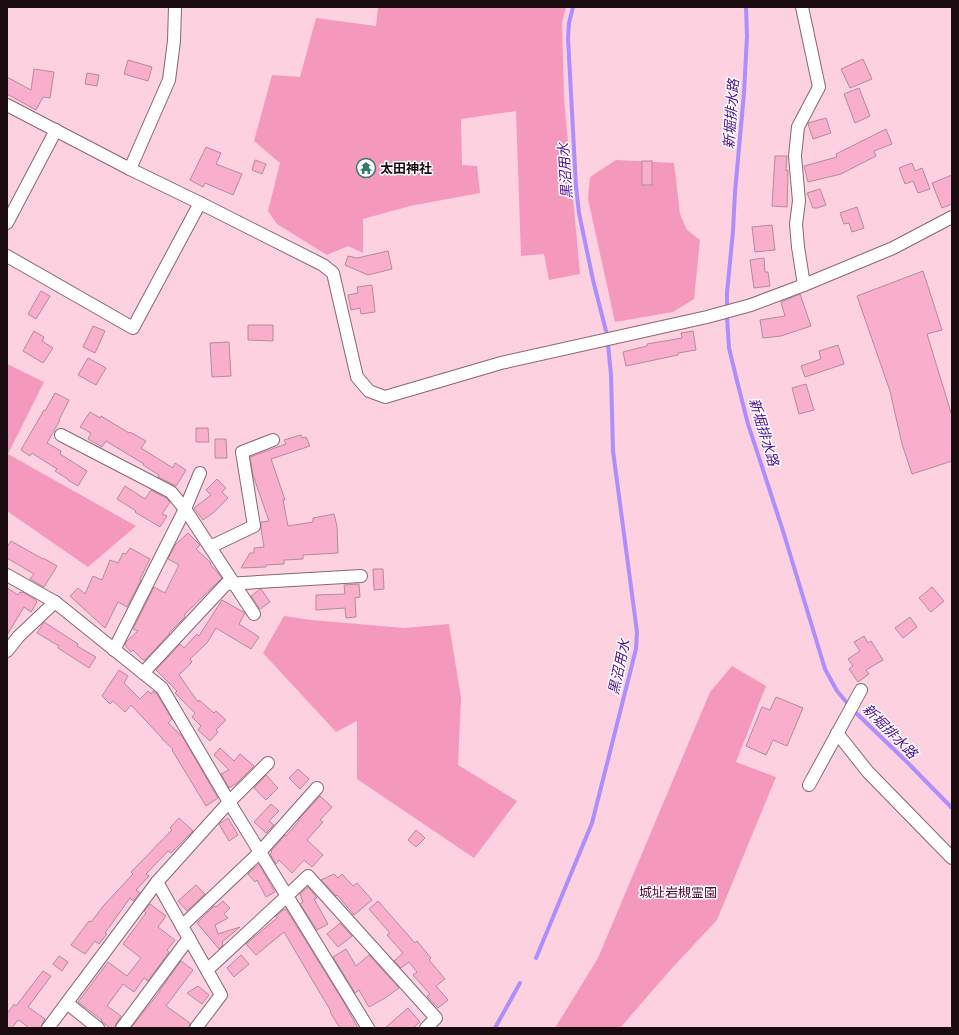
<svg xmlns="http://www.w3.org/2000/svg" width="959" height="1035" viewBox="0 0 959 1035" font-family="Karla,'Noto Sans JP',sans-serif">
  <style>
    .green { fill: #f498bc }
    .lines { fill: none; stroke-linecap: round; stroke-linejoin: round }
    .stream { stroke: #ad8efd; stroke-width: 4 }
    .building { fill: #f9aecb; stroke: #b48b9a }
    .street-casing { stroke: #8b6573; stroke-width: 14 }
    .street { stroke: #fff; stroke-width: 12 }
    .labels { text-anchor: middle; stroke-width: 3; stroke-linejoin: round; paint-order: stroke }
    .poi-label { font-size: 13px; font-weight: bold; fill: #1a0b11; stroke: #fff; text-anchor: start }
    .park-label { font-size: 13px; fill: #550831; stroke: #fff }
    .water-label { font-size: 14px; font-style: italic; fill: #4a0d94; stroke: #fff }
  </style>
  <rect width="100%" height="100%" fill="#fdd1e0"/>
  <g class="green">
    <path d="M378,7h188l-4,15 2,77 16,175 -31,6 -5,-26 -23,2 -5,-145 -55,8 1,46 15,1 3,27 -70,13 -47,13v34l-15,-7 -21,9 -50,-31 -9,-13 12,-48 -26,-22 18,-66 28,2 16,-59 60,8z"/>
    <path d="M616,160l58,3 6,51 7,16 13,10 -6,59 -21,13 -58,10 -27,-123 2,-22z"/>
    <path d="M7,364l37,18 -36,72 128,72 -48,41 -81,-56z"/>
    <path d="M284,616l27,4 93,8 45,-4 12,74 -3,67 59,36 -43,57 -117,-79v-58l-21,11 -73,-79z"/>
    <path d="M732,666l34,20 -30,76 40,15 -59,143 -44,47 -53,61h-65l43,-70 112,-266z"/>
  </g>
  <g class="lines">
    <g class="stream">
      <path d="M573,7l-4,16 -1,15 8,148 3,27 14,67 13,51"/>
      <path d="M746,7l1,29 -3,57 -9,99 -2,39 -6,62v24l2,31 8,33 11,43 35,107 42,138 12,22 17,20 53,51 44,45"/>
      <path d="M536,958l10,-24 46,-111 44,-174 1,-17 -24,-181 -2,-76 -3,-31"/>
      <path d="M495,1028l25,-45"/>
    </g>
  </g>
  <g class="building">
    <path d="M863,59l9,20 -22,9 -9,-19z"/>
    <path d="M128,60l24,7 -4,14 -24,-7z"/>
    <path d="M34,69l20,3 -4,26 -7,-1 -7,13 -29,-16v-17l24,13z"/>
    <path d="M87,73l12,2 -2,11 -12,-2z"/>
    <path d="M859,88l11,28 -15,7 -11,-29z"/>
    <path d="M826,118l5,15 -18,6 -5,-15v-1z"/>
    <path d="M886,129l6,15 -18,7 2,5 -35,18 -33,8 -4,-16 33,-9 -1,-3z"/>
    <path d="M206,147l15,6 -5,11 26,10 -9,21 -28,-12 -2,4 -13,-7z"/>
    <path d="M775,156h12l-1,15 2,-1 -1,37 -15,-1z"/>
    <path d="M255,160l11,4 -4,10 -10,-4z"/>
    <rect x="642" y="161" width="10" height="24"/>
    <path d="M371,162l2,10 -13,2 -1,-10z"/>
    <path d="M912,163l3,8 7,-3 8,21 -12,4 -5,-12 -8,3 -6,-16z"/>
    <path d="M952,175v29l-10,4 -10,-25z"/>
    <path d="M820,189l6,16 -9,3h-4l-6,-15z"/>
    <path d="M857,207l7,21 -12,4 -3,-9 -5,1 -4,-11z"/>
    <path d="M772,225l3,25 -20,2 -3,-25z"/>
    <path d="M388,251l4,18 -24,6 -23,-10 3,-9 9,2z"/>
    <path d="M764,258l1,14h3l2,14 -16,2 -4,-28z"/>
    <path d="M923,271l19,59 -15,4 25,82v45l-40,13 -10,-30 -12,-53 -33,-95z"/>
    <path d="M372,285l3,27 -14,2 -1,-6 -9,2 -3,-15 10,-2 -1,-6z"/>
    <path d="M41,291l9,5 -14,23 -8,-5z"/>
    <path d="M800,294l11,32 -30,10 -18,2 -3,-18 25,-4 -4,-14z"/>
    <path d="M248,325h25v16l-25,-1z"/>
    <path d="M93,326l12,5 -10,22 -12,-6z"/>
    <path d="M34,331l10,6 -2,4 11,7 -10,15 -20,-12z"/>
    <path d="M693,331l3,19 -18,3v2l-52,11 -3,-14 24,-6v-2l35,-6 -1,-5z"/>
    <path d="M229,342l2,34 -19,1 -2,-34z"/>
    <path d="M838,345l6,19 -39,13 -4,-11 20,-7 -2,-8z"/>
    <path d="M88,358l18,10 -10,17 -18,-10z"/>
    <path d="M806,384l8,26 -15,4 -7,-26z"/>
    <path d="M55,393l14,7 -10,20h1l-13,23 14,8 -1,3 27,17 -9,15 -10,-6v-1l-13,-8 2,-2 -25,-16 -2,3 -9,-6 23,-40 1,1z"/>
    <path d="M90,412l10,6 1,-2 28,17 1,-1 16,9 -5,7 32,20 2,-5 11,7 -10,16 -18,-9 1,-2 -16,-10 1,-1 -38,-23 -4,6 -14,-8 3,-6 -11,-6z"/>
    <path d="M196,428h12l1,14h-13z"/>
    <path d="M301,435l1,3 4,-1 4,9 -39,13 14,41h-2l5,26 25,-4v-4l21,-4 3,12 1,27 -35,2v4l-19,1v4l-18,1v2l-25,1 9,-15h4v-5l10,-1 -3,-19v-6l8,-1 -16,-46 -3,-18 36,-13 -2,-4z"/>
    <path d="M215,439h11l1,19h-12z"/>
    <path d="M217,479l9,9 -4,4 6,6 -15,15 -10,7 -9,-12 17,-13 -5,-5z"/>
    <path d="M125,486l20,13 6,-9 15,8 4,4 -8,12 5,2 -7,11 -25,-15 1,-1 -19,-12z"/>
    <path d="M188,533l12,12 -4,4 15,14 -1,1 8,9 4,5 -38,37 1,2 -16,16h1l-25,27h-2l-10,-10 -2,2 -6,-7 1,-3 12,-11 -5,-2 21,-42 11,6 14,-28 -11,-6 7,-14z"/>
    <path d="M11,541l32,18v-1l14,8 -13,21 -14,-8 4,-5 -27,-16v-11z"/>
    <path d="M130,548l20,11 -10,20 1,1 -14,27 -9,-5 -13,26 -35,-32 8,-8 7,6 8,-18 9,4 8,-20 8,3 5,-10 3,1z"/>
    <path d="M373,569h10l1,20 -10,1z"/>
    <path d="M359,584l1,13 -5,1 1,19 -10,1 -1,-10 -29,2v-15l29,-1 -1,-9z"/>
    <path d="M932,587l12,14 -13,11 -12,-14z"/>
    <path d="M7,588l11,7 2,-3 2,1 1,-1 13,8v1l1,1 -6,10 -7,-5 -17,28z"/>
    <path d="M261,589l9,13 -10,7 -9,-13 8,-6z"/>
    <path d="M222,600l23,13 -6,11 20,13 -8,12 -35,-21 -9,15 -17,16 2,3 -13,13 19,27 1,-2 15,13 2,-2 10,9 -10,10 2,2 -8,9 -12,-11 3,-4 -9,-9 3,-4 -20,-20 2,-2 -21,-21 24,-26 4,4 13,-14 2,2z"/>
    <path d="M910,617l7,10 -14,11 -8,-10z"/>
    <path d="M44,622l34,22 -1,2 19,11 -7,11 -31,-20 1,-2 -22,-13z"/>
    <path d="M864,636l4,7 3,-2 12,19 -17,10 3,4 -11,8 -9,-13 4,-3 -5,-7 12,-8 -6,-9z"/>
    <path d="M119,670l9,6 -4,7 16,16 8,-8 3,3 2,-3 3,2 16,26 -4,4 14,13 36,62 -12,8 -34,-56 1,-1 -11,-10v-1l-31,-33 -6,7 -12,-11 -3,3 -8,-8z"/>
    <path d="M776,697l27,11 -16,38 -14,-6 -7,15 -20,-9 16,-39 8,3z"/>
    <path d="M220,748l14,13 6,-7 14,12 -17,17 -8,5 -8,-14 8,-4 -15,-15z"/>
    <path d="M298,769l11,10 -9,10 -11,-11z"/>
    <path d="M266,775l12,13 -12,12 -12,-12z"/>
    <path d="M320,796l12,11 -12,13 3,2 -16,18 16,15 -11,12 -8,-7 -12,13 -13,-13 -3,4 -6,-10 2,-2 -1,-1 14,-16 1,1 13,-15 -1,-1z"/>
    <path d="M271,804l8,7 -10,10 5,4 -8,8 -12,-11z"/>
    <path d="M179,818l14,13 -22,22 -3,-2 -22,23 3,2 -13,14 4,3 -7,8 -3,-3 -25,35 2,1 -8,10 -4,-3 -10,13 -14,-9 18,-24 2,1 14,-18 28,-30 -2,-2 41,-42 -2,-2z"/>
    <path d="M228,818l10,17 -9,6 -10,-17z"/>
    <path d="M416,830l9,8 -9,9 -8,-7z"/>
    <path d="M259,864l16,28 -9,5 -9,-17 -2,2 -7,-8z"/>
    <path d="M334,874l4,4 4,-4 11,12 4,-3 15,17 -18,15 -17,-20 -1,1 -15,-16z"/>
    <path d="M196,885l9,9 -18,17 -9,-10z"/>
    <path d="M308,887l9,11 -3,1 14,25 -11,6 -17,-26 3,-2 -3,-8z"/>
    <path d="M223,901l7,7 -6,6 4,4 -13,7 3,9 22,-7 -18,15 1,3 -4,4 -22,-26 17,-17 2,1z"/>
    <path d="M378,901l37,42 2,-2 14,17 -2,2 16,19 -9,7 12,14 -10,8 -11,-12 3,-2 -17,-19 4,-3 -8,-10 -8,6 -7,-7 9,-8 -16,-18 3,-2 -21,-24z"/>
    <path d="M150,904l16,12 -8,11 17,13 -8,10 2,2 -21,29 -4,-3 -10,14 -11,-8 -16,22 14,10 -5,8 -1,4h-5l-9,-7 1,-1 -24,-18 30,-40 19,14 14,-18 -18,-14 23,-31 -2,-2z"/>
    <path d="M286,909l57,92 15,27h-18l-10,-16 1,-1 -8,-13 -39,-66 -28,23 -10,-11 31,-26 -1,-2 7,-6z"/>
    <path d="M340,923l12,13 -14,11 -11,-13z"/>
    <path d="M346,949l10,17 13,-11 30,33 -14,10 -16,9 -10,-17 -4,3 -22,-36z"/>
    <path d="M241,955l8,9 -15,13 -7,-9z"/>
    <path d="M59,956l9,6 -6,9 -9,-7z"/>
    <path d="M181,961l12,9 -27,36 24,17 -1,5h-58l29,-37v-1z"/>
    <path d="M43,971l8,5 -23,31 17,12 -3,5 -1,4h-12l-10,-8 -1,1h-1l-5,7h-5v-14l7,-10 2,2z"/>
    <path d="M198,986l11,9 -7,9 -15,-11z"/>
    <path d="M408,1008l12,14 -7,6h-28z"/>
  </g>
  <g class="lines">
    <defs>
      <g id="street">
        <path d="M802,7l17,80 -21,40 -3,29 4,45 -3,23 2,23 6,38"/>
        <path d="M7,105l123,64 70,34 123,62 10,8 24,104 12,14 16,6 116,-34 206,-46 44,-12 53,-20 89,-37 59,-31"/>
        <path d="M130,169l39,-89 5,-39 1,-34"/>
        <path d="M7,223l49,-93"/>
        <path d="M7,256l126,72 67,-125"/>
        <path d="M61,435l110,57 14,17 69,105"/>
        <path d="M210,547l44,-21 -12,-74 31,-12"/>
        <path d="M7,575l48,27 107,86 67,114 58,94 -80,74"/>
        <path d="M114,650l71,-141 15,-36"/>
        <path d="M7,651l12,-15 36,-34"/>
        <path d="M143,673l83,-89 135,-8"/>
        <path d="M837,733l31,39 84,86"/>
        <path d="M809,785l52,-95"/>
        <path d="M157,882l64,113 -25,33"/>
        <path d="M182,926l78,-74 57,-64"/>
        <path d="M67,1003l31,25"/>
        <path d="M48,1028l109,-146 72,-80 39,-39"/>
        <path d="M122,1028l67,-90"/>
        <path d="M368,1028l-81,-132 21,-20 128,142 -10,10"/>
      </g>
    </defs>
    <use href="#street" class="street-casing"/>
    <use href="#street" class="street"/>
  </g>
  <defs>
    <symbol id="temple-ring" viewBox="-11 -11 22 22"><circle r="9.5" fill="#fff" stroke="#387969" stroke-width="1.5"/><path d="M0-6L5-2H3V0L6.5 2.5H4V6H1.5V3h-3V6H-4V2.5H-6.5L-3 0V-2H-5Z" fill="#387969"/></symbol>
  </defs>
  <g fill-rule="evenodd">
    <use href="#temple-ring" x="355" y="157" width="22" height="22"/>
  </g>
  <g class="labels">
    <g class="poi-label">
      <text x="380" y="173">太田神社</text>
    </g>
    <g class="park-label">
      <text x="678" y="897">城址岩槻霊園</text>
    </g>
    <g class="water-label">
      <text transform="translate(731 114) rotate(-86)" y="5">新堀排水路</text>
      <text transform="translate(565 171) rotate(-94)" y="5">黒沼用水</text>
      <text transform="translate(764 432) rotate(73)" y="5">新堀排水路</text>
      <text transform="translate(619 667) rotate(-78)" y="5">黒沼用水</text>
      <text transform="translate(890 731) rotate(45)" y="5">新堀排水路</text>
    </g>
  </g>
  <rect width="959" height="1035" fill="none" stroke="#1a0b11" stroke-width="16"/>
</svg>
